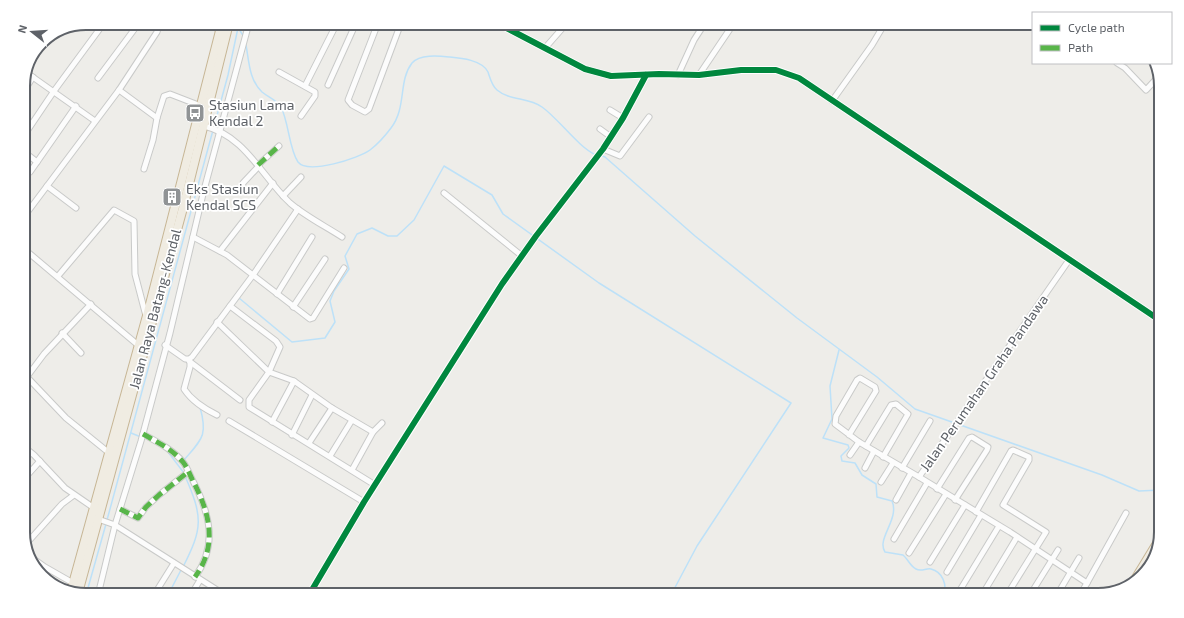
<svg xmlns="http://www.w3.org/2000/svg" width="1184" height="618" viewBox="0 0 1184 618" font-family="'Exo 2',sans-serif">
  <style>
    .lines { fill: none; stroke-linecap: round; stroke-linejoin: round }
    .stream { stroke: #bde1f8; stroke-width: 1.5 }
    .minor-casing { stroke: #c9cac9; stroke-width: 7 }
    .highway-casing { stroke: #c7b695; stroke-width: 10 }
    .minor { stroke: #fcfcfc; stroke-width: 5 }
    .highway { stroke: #f0ece2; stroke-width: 8 }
    .quiet { stroke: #58b549; stroke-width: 5; stroke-dasharray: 10 5; stroke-linecap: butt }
    .cycleway-casing { stroke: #fff; stroke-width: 8 }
    .cycleway { stroke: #00873e; stroke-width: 6 }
    .labels { text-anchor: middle; stroke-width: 3.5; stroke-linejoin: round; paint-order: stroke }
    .poi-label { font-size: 14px; fill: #5e6268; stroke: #fff; text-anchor: start }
    .street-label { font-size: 14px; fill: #5e6268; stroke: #fff }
    .rim { fill: none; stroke: #5e6268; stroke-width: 2 }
  </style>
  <rect width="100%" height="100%" fill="#eeede9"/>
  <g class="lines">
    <g class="stream">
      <path d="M235,23l9,14"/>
      <path d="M246,45c3,16 3,35 16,47 6,5 15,8 19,15 8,16 8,42 17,55 10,13 61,-4 72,-12 8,-6 15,-14 21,-22 16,-21 7,-47 21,-65 8,-9 27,-7 38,-6 11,1 32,3 38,15 2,6 4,14 9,18 13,11 31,7 45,17 17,12 36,40 54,48"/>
      <path d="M600,155l5,2 90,79 102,82 80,59 38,32 187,66 37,16 22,-1"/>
      <path d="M234,304l5,-6 53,44 33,-4 10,-16 -5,-21 4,-10 15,-22 -4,-13 12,-22 15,-6 16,8h9l17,-16 30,-54 48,29 11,19 96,69 192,120 -94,143 -26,49"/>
      <path d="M839,350l-9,36 2,33 -9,19 25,7 1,3 -8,8 1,5 13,2 7,12 14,9 1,13 15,4c8,18 -16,38 -7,51l18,3c5,4 7,11 13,14 5,3 10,-1 15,0 12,3 16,16 13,26"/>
      <path d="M131,433l10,4"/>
      <path d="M168,452l16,21"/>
      <path d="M184,460c18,-21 24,-24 16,-53"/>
      <path d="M107,520l121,-445 11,-52"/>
      <path d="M183,567c20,-39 20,-50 2,-91"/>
      <path d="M86,595l20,-71"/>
      <path d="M168,595l13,-25"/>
      <path d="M981,595h15"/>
    </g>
    <defs>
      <g id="minor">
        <path d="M209,23l11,8"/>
        <path d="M378,23l-30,77 4,5 13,7 4,-3 32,-86"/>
        <path d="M497,23l88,46 26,7 48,-2 40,1 42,-5h35l23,8 362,243"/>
        <path d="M1022,23l4,2 1,-2"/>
        <path d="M512,31l6,-8"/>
        <path d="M545,48l22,-25"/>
        <path d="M1117,63l8,5 21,22 13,-14"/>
        <path d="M279,72l36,20v4l-14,20"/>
        <path d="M27,73l68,48"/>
        <path d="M678,75l16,-35 11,-17"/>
        <path d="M699,75l35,-52"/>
        <path d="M98,78l41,-55"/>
        <path d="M328,85l28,-62"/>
        <path d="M305,86l32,-63"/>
        <path d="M119,90l38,28"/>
        <path d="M23,93l10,-16"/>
        <path d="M832,101l40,-56 13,-22"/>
        <path d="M610,110l13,8"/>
        <path d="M204,126c42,10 57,50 86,77 15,13 35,23 52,34"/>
        <path d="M600,129l11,8"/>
        <path d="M23,137l31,-46 50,-68"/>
        <path d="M603,149l17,7 29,-39"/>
        <path d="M23,151l14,11 39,-56"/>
        <path d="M258,165l21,-19"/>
        <path d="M144,169l9,-29 4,-22 7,-22 6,-2 31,12"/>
        <path d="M30,172l7,-10"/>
        <path d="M47,186l29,22"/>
        <path d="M241,190l2,-7 16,-17"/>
        <path d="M444,193l78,63"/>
        <path d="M283,196l18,-19"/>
        <path d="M23,218l96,-128 38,-58 3,-9"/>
        <path d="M193,237l34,18 83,64 3,-1 31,-50"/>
        <path d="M23,248l115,97"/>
        <path d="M220,251l53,-68"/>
        <path d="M58,276l56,-66 20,11 1,53 11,42"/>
        <path d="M277,294l35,-57"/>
        <path d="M230,306l46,35 4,6 -11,25 -20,28v7l126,78"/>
        <path d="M293,307l32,-48"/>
        <path d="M217,322l52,50 25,9 38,27 41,24"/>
        <path d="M62,333l19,20"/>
        <path d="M165,345l20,14h4l3,-2 61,-82 45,-66"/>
        <path d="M189,361l51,39"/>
        <path d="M190,362v5l-6,22c8,12 19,19 33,26"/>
        <path d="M27,377l39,41 42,34"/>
        <path d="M23,382l21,-28 47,-50"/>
        <path d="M229,421l135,81"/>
        <path d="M272,422l22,-41"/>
        <path d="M143,434c14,8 29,15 40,28 4,5 7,13 10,19 17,33 25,64 2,96"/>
        <path d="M292,435l20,-40"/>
        <path d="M849,435l27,-44 -1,-4 -15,-9 -3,2 -21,36 -1,8 24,18 60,35 150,-217"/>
        <path d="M309,443l23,-35"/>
        <path d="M23,446l11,9 31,33 29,20"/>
        <path d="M866,446l25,-41 5,-1 12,10 -25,43"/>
        <path d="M850,455l9,-13"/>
        <path d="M330,456l22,-36"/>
        <path d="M865,468l9,-17"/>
        <path d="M902,468l28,-47"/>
        <path d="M352,470l21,-38 9,-9"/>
        <path d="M919,477l91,55 77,51 39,-70"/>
        <path d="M23,480l17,-19"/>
        <path d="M881,482l12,-19"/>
        <path d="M937,489l32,-51 3,-1 16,10 -1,3 -32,50"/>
        <path d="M896,500l15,-27"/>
        <path d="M120,509l18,9 8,-11 13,-12 29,-23"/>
        <path d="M976,512l35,-61 2,-1 16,7v3l-26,45 43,27 -36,58 -1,5"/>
        <path d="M98,519l17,6 110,70"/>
        <path d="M894,539l33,-56"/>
        <path d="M26,544l36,-40 12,-9"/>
        <path d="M909,553l37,-59"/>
        <path d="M31,557l14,10 28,16"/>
        <path d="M930,562l35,-57"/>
        <path d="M947,572l34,-57"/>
        <path d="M985,590l32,-53"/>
        <path d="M98,595l17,-70 26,-84 29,-108 34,-143 45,-167"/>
        <path d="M154,595l20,-32"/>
        <path d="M191,595l9,-15"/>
        <path d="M309,595l55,-93 138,-218 34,-48 67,-87 20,-31 23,-43"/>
        <path d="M957,595l42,-69"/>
        <path d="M1030,595l28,-45"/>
        <path d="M1057,595l22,-37"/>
        <path d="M1080,595l7,-12"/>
      </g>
      <g id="highway">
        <path d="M1131,586l28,-46"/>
        <path d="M71,591l77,-279 74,-289"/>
        <path d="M78,593l105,-385 46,-185"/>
      </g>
    </defs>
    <use href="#minor" class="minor-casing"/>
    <use href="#highway" class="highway-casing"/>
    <use href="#minor" class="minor"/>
    <use href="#highway" class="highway"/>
    <g class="quiet">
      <path d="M258,165l21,-19"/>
      <path d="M143,434c14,8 29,15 40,28 4,5 7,13 10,19 17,33 25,64 2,96"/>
      <path d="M120,509l18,9 8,-11 13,-12 29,-23"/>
    </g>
    <defs>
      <g id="cycleway">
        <path d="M497,23l88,46 26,7 48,-2 40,1 42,-5h35l23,8 362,243"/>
        <path d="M309,595l55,-93 138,-218 34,-48 67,-87 20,-31 23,-43"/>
      </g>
    </defs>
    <use href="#cycleway" class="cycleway-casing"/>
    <use href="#cycleway" class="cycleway"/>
  </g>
  <defs>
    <symbol id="bus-square" viewBox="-11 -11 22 22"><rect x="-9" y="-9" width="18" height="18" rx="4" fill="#909395" stroke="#fff"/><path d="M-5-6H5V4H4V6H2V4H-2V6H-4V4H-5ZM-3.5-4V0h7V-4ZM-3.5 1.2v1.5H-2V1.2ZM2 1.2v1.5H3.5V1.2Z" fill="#fff"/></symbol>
    <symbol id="building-square" viewBox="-11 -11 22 22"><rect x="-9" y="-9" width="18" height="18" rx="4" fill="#909395" stroke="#fff"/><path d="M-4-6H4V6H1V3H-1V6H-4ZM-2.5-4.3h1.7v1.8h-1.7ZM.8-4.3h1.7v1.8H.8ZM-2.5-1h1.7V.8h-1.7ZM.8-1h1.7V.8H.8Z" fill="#fff"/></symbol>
  </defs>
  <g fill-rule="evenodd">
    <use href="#bus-square" x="184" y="102" width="22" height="22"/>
    <use href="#building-square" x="161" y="186" width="22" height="22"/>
  </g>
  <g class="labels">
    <g class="poi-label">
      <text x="209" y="110">Stasiun Lama<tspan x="209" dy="16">Kendal 2</tspan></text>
      <text x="186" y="194">Eks Stasiun<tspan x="186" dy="16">Kendal SCS</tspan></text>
    </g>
    <g class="street-label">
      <text transform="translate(155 309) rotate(-75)" y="5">Jalan Raya Batang-Kendal</text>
      <text transform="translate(984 383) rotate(-55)" y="5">Jalan Perumahan Graha Pandawa</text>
    </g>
  </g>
  <path d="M0 0H1184V618H0ZM86 30H1098A56 56 0 0 1 1154 86V532A56 56 0 0 1 1098 588H86A56 56 0 0 1 30 532V86A56 56 0 0 1 86 30Z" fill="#fff" fill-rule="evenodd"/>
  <path class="rim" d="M86 30H1098A56 56 0 0 1 1154 86V532A56 56 0 0 1 1098 588H86A56 56 0 0 1 30 532V86A56 56 0 0 1 86 30Z"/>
  <rect x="1032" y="12" width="140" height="52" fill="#ffffff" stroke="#bfc0c3"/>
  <rect x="1040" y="25" width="20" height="6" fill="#00873e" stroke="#bfc0c3"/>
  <text x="1068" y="32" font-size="12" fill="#5e6268">Cycle path</text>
  <rect x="1040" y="45" width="20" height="6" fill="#58b549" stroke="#bfc0c3"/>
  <text x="1068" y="52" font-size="12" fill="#5e6268">Path</text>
  <g transform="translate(32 32) rotate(287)" stroke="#ffffff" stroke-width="3" paint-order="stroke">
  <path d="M0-3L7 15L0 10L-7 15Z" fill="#5e6268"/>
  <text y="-6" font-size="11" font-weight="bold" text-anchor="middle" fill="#5e6268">N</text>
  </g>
</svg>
